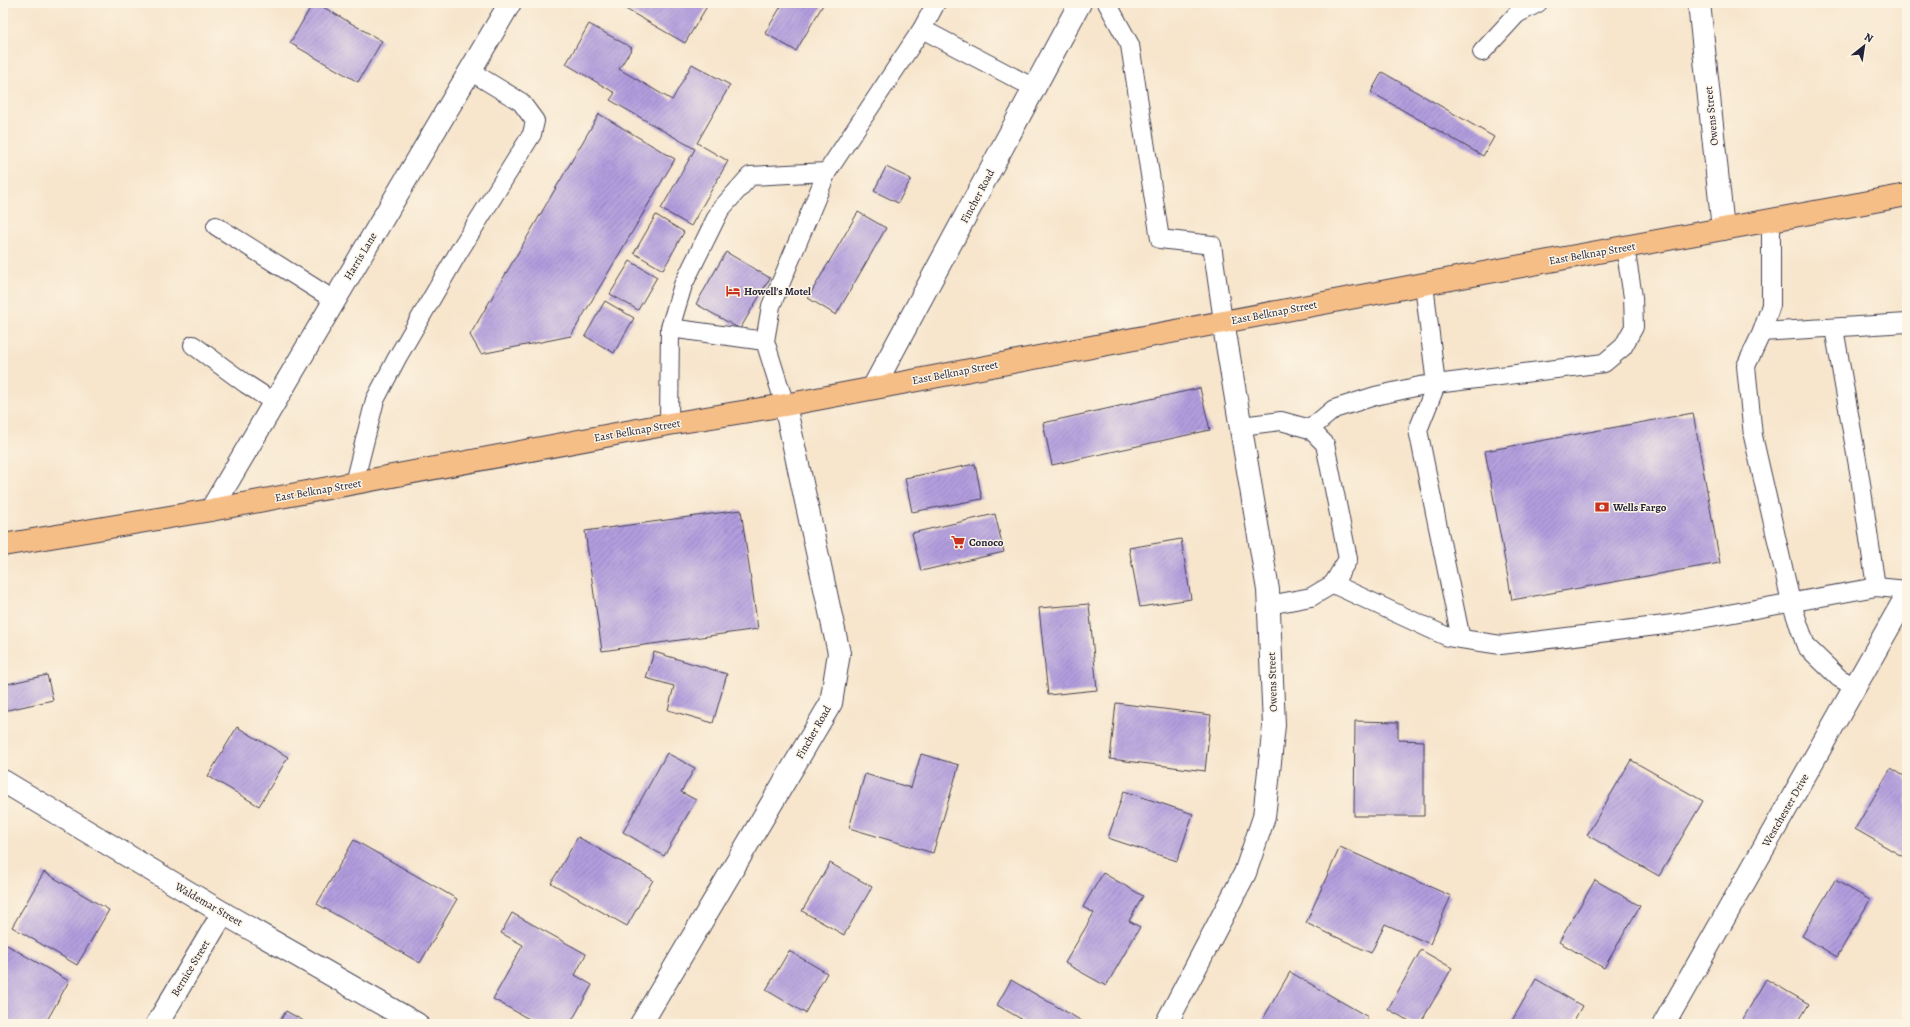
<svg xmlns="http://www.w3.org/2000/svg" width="1910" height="1027" viewBox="0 0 1910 1027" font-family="Alegreya,serif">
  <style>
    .building { fill: url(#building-hatch) }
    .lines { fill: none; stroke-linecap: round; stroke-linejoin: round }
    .service-casing { stroke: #423f51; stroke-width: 20 }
    .minor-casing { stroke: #423f51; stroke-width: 24 }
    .primary-casing { stroke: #423f51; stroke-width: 24 }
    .service { stroke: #fff; stroke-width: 18 }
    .minor { stroke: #fff; stroke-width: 22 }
    .primary { stroke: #f6be87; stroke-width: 22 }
    .labels { text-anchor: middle; stroke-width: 3; stroke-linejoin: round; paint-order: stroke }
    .street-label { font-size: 11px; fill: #22223b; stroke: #fcf5e5 }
    .poi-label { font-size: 11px; font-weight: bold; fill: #22223b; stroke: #fcf5e5; text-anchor: start }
  </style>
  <defs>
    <pattern id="building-hatch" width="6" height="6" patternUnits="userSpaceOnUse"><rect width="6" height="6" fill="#b29dde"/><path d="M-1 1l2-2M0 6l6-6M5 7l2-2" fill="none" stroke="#9080b5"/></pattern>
  </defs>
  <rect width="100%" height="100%" fill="#fcf5e5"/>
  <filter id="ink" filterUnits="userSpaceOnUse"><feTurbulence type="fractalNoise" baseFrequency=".025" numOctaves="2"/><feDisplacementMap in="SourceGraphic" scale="8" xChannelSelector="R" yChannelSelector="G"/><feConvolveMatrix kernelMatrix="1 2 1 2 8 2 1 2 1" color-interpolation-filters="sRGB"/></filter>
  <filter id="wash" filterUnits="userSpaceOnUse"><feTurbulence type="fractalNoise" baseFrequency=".012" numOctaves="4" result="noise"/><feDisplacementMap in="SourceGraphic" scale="16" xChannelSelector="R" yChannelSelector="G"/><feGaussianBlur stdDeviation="0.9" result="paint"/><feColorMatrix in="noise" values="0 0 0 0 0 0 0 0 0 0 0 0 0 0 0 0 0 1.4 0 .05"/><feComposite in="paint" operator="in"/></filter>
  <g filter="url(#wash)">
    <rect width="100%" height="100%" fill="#f7e5cc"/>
    <g id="blocks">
      <g class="building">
        <path d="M313,3h3l66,38 -24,41 -68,-39z"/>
        <path d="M615,3h94l-24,40z"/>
        <path d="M783,3h41l-28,48 -31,-18z"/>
        <path d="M589,24l43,24 -13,21 53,31 20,-36 38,21 -33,58 31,18 -37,65 -30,-17 34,-60 -85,-49 5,-7 -49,-29z"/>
        <path d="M1382,72l112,65 -11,19 -112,-64z"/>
        <path d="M599,114l76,45 -104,177 -90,18 -11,-19z"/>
        <path d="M886,167l25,12 -13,24 -24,-12z"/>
        <path d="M858,212l28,16 -50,87 -28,-17z"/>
        <path d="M656,215l28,17 -21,38 -29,-17z"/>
        <path d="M726,252l44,26 -30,51 -44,-25z"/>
        <path d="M630,261l27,16 -19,33 -28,-16z"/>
        <path d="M605,301l29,17 -20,35 -29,-17z"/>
        <path d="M1200,388l10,42 -158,35 -9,-42z"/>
        <path d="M1693,413l27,150 -208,37 -27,-149z"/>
        <path d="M975,464l7,35 -70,13 -7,-34z"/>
        <path d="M741,510l17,119 -156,22 -17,-120z"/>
        <path d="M995,514l9,38 -83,19 -9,-38z"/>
        <path d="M1181,539l10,60 -51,8 -11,-59z"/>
        <path d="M1089,604l8,86 -49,5 -9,-87z"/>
        <path d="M654,652l73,22 -14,49 -45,-13 6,-24 -28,-8z"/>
        <path d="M47,675l6,25 -50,11v-26z"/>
        <path d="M1116,703l95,12 -6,56 -95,-12z"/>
        <path d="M1355,721l43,1v18l26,1v75h-70z"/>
        <path d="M237,727l51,30 -29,49 -51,-30z"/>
        <path d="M667,753l28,15 -14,24 15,8 -32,56 -41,-24z"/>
        <path d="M921,754l38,11 -26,88 -84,-25 16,-54 46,14z"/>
        <path d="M1631,760l72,41 -44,75 -72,-41z"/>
        <path d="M1891,768l16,10v81l-52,-30z"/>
        <path d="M1124,791l69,23 -16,47 -69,-23z"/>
        <path d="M578,837l75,43 -26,46 -76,-43z"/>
        <path d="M354,840l103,59 -37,64 -103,-59z"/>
        <path d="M1340,847l111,49 -21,48 -45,-20 -14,29 -65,-30z"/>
        <path d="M830,863l42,24 -28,48 -42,-24z"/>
        <path d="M44,872l65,38 -32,55 -65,-38z"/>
        <path d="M1103,873l40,23 -14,25 11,6 -34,59 -41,-23 29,-50 -11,-6z"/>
        <path d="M1595,880l45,26 -36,62 -45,-26z"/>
        <path d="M1835,880l35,20 -33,57 -35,-21z"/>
        <path d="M512,913l74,41 -11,21 17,10 -22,39h-32l-45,-25 30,-54 -22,-12z"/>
        <path d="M5,944l64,37 -24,43h-31l-11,-7v-69z"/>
        <path d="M1421,950l31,18 -32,56h-6l-26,-15z"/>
        <path d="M789,951l38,22 -22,40 -39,-23z"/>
        <path d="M1290,972l78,45 -4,7h-104z"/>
        <path d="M1536,979l46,27 -10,18h-62z"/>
        <path d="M1766,979l43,25 -12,20h-57z"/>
        <path d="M1011,980l76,44h-66l2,-4 -26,-15z"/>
        <path d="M286,1011l23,13h-31z"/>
      </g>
    </g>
  </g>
  <g filter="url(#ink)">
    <use href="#blocks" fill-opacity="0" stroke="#423f51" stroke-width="1"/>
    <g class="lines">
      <defs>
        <g id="service">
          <path d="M1107,3l23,42 30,194 52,6 11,76"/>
          <path d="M922,29l112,59"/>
          <path d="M1482,52l35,-38 21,-11"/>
          <path d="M1771,220v85l-9,27 -16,34 7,70 38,166 15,44 33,32 16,9"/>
          <path d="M216,226l118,74"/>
          <path d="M1424,284l12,101 -18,45 43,209"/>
          <path d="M670,328l13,-43 37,-75 30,-34 77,-4"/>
          <path d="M1834,328l26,149 16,110"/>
          <path d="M1762,332l145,-9"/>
          <path d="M193,345l53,39 28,18"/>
          <path d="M785,405l-20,-64 6,-35 56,-134 95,-143 14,-26"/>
          <path d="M669,424l1,-96 95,13"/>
          <path d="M1241,426l40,-5 29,8 15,15 23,115 -15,25 -22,13 -42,8"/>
          <path d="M1310,429l24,-20 41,-13 45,-10 184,-23 19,-16 11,-20 -1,-30 -8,-50"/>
          <path d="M354,483l21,-83 22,-42 61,-105 74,-119 3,-13 -14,-19 -51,-31"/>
          <path d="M1333,584l115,53 53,8 172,-21 203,-37 31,3"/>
        </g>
        <g id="minor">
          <path d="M1699,3l24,226"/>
          <path d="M873,388l207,-385"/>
          <path d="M211,510l299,-507"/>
          <path d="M3,781l220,132 194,111"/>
          <path d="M157,1024l66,-111"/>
          <path d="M641,1024l190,-321 8,-50 -54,-248"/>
          <path d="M1166,1024l79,-151 19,-56 10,-92 -6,-135 -45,-269"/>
          <path d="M1664,1024l243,-429"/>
        </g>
        <path id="primary" d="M3,545l208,-35 458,-86 116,-19 639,-121 483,-89"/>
      </defs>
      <use href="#service" class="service-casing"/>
      <use href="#minor" class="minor-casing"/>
      <use href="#primary" class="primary-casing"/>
      <use href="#service" class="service"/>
      <use href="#minor" class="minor"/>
      <use href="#primary" class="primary"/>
    </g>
  </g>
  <defs>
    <symbol id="hotel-bare" viewBox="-9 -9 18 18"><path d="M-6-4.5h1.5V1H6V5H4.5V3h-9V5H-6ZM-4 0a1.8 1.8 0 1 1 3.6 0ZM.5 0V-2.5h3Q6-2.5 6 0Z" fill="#c8321e" stroke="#fcf5e5" stroke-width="2.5" paint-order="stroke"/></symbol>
    <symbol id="bank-bare" viewBox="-9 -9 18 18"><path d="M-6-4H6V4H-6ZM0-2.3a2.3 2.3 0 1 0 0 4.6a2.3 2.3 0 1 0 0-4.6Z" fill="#c8321e" stroke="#fcf5e5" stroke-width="2.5" paint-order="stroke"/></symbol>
    <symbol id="supermarket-bare" viewBox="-9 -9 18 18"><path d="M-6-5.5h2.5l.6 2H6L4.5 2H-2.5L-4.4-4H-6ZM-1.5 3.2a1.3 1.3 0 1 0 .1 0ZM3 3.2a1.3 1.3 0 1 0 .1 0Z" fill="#c8321e" stroke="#fcf5e5" stroke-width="2.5" paint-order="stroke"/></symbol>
  </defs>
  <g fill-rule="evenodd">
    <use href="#hotel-bare" x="723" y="281" width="20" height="20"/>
    <use href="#bank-bare" x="1592" y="497" width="20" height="20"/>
    <use href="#supermarket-bare" x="948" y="532" width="20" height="20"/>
  </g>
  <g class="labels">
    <g class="street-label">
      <text transform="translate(1711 116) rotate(-96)" y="4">Owens Street</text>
      <text transform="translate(977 196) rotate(-62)" y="4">Fincher Road</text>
      <text transform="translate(1592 253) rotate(-10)" y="4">East Belknap Street</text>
      <text transform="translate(360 256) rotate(-59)" y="4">Harris Lane</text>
      <text transform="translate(1274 312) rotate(-11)" y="4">East Belknap Street</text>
      <text transform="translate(955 372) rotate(-11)" y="4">East Belknap Street</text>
      <text transform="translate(637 430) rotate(-10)" y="4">East Belknap Street</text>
      <text transform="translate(318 490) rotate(-10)" y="4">East Belknap Street</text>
      <text transform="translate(1272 682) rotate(-92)" y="4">Owens Street</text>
      <text transform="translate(813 732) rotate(-60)" y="4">Fincher Road</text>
      <text transform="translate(1785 810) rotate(-60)" y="4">Westchester Drive</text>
      <text transform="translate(209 904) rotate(30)" y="4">Waldemar Street</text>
      <text transform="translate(190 968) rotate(-59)" y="4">Bernice Street</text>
    </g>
    <g class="poi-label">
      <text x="744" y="295">Howell's Motel</text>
      <text x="1613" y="511">Wells Fargo</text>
      <text x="969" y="546">Conoco</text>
    </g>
  </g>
  <rect width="1910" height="1027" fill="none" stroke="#fcf5e5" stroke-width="16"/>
  <g transform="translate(1864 46) rotate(30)" stroke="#fcf5e5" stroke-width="3" paint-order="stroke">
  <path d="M0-3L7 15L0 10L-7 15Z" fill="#22223b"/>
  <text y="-6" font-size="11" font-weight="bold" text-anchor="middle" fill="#22223b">N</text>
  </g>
</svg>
